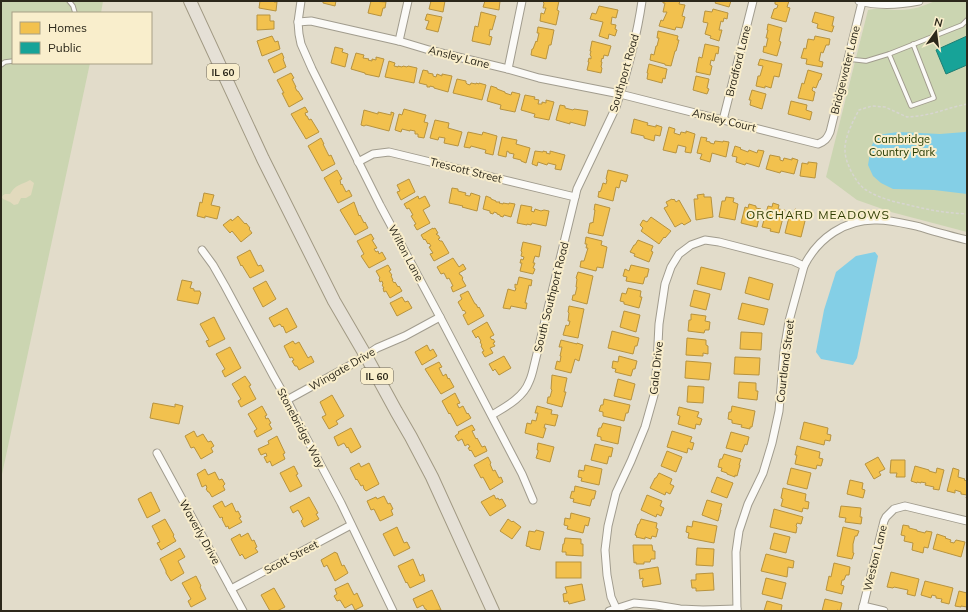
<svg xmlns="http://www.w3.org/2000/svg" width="968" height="612" viewBox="0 0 968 612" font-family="Mulish,sans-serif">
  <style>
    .green { fill: #cbd5b1 }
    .sand { fill: #e2dabd }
    .water { fill: #84cfe6 }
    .homes { fill: #f2c14e; stroke: #b7933f }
    .public { fill: #17a398; stroke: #1d7e72 }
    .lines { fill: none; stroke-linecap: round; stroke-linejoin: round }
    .lane-casing { stroke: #a19c8e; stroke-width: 5.5 }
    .street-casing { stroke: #a19c8e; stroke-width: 9 }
    .primary-casing { stroke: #a19983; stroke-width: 14 }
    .path { stroke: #d7d5d0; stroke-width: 1.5; stroke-dasharray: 3 2; stroke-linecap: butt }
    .lane { stroke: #fbfaf7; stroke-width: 3.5 }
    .street { stroke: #fbfaf7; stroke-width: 7 }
    .primary { stroke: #e5e0d6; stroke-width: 12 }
    .labels { text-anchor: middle; stroke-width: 4; stroke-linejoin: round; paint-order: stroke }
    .shield { fill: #f9eecc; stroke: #6a6350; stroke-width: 1 }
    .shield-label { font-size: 10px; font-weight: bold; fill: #2c281b }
    .street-label { font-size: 11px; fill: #2c281b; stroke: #f9eecc }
    .park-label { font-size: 11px; fill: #253a00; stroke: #f9eecc }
    .neighbourhood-label { font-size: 12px; letter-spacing: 1px; fill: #2f3d02; stroke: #f9eecc }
  </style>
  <rect width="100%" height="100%" fill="#e2dcca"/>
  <g class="green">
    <path d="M1,1h102l-2,12h-88v50h77l-89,416z"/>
    <path d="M935,1h32v231l-76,-20 -34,-12 -31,-23 42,-167c11,-3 21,0 32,0 12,0 24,-4 35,-9z"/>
  </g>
  <path class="sand" d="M30,180l4,3 -3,12 -5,3h-5l-3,6 -4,1 -4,-3 -7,-3 -1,-2c2,-4 4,-3 8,-3 6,-10 11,-9 20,-14z"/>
  <g class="water">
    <path d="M967,131v63l-33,-4 -41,-1 -12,-6 -8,-7 -5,-11 3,-18 6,-12 21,-3 42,2 25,-2z"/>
    <path d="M875,252l3,4 -21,102 -4,7 -32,-6 -5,-7 8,-42 12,-38 20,-16z"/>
  </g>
  <g class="homes">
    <path d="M260,1h15l-1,1h3l-1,9 -17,-3z"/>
    <path d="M323,1h13l-1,5 -12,-3z"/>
    <path d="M371,1l15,1 -1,6h-2l-2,8 -13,-3z"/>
    <path d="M431,1h14l-2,11 -14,-3z"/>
    <path d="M485,1h15l-1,9 -16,-3z"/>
    <path d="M543,1h16l-2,9 2,1 -3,14 -16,-4 1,-8 3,1 2,-6h-3l1,-5 -1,-1z"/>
    <path d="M663,1h17l-1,3 6,1 -3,11 3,1 -3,11 -6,-1 -1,3 -16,-4 2,-6 2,1 4,-9h-4l2,-9h-2z"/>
    <path d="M716,1h15l-2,6 -14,-4z"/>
    <path d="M775,1h14l-2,6 3,1 -4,14 -15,-4 3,-9 3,-1 1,-3 -3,-1z"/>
    <path d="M599,6l19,4 -2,8 -4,-1 -1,7 5,1 -1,4 2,1 -2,6 -6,-2 -1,5 -9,-3 4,-14 -13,-3 2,-6 4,1z"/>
    <path d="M713,9l15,4 -1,6 -3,-1 -1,4 -2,-1 -2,9h3l-3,11 -9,-3 1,-2 -6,-2 3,-11 -5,-1 2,-11 7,1z"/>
    <path d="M481,12l15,4 -4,14 -2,-1 -1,7 3,1 -2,8 -18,-4 3,-15 3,1z"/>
    <path d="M815,12l19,5 -2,9h2l-2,6 -15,-4 1,-4 -6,-2z"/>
    <path d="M427,14l15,3 -4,15 -12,-3 3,-8 -4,-1z"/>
    <path d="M257,15h13v6h4v8l-17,1z"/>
    <path d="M768,24l14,4 -3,13 2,1 -4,14 -14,-4 1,-6 2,1 2,-9h-2l2,-8h-1z"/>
    <path d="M538,27l16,3 -3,15h-2l-3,14 -15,-4 1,-6h1l3,-8 1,1 2,-9h-2z"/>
    <path d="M658,31l20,5 -1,4h2l-3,11h-1l-4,15 -6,-1v-1l-15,-4 1,-6 3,1 2,-9h1l2,-8h-2z"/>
    <path d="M272,36l3,6 3,-1 2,8 -18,7 -5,-15z"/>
    <path d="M815,36l15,3 -1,6h-3l-3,8 -2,-1 -2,9 4,1 -1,5 -16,-3 1,-5 -6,-1 3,-10 2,1 2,-10 6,1z"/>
    <path d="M592,41l19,5 -3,10 -4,-1 -1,4 -1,-1 -1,4h1l-1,5 1,1 -1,5 -14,-3 2,-8h-1l1,-4 2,1v-3l-1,-1 1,-4h-1z"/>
    <path d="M705,44l14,3 -1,7 -2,-1 -2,8 -3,-1 -1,5 2,1 -2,9 -14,-3 3,-15 3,1z"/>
    <path d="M335,47l8,2 -1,3 6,2 -3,13 -14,-4z"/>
    <path d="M282,53l2,5 -1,1 3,8 -12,6 -6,-13z"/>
    <path d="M356,53l8,2 -1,3 6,1 -1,1 4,1v-2l4,1v-3l8,2 -5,18 -14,-3v-1l-14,-4z"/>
    <path d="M760,59l22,5 -3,13 -5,-1 -3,12 -6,-2v2l-9,-2 2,-10h2l3,-10 -5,-1z"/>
    <path d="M389,61l6,2 -1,3 4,1v-1l4,1 1,-1 4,1 1,-1 9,2 -3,15 -29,-6z"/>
    <path d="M649,64l18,5 -2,10 -2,-1 -1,5 -15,-4 1,-6h-1z"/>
    <path d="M423,70l5,1v2l5,1v2l3,1 1,-3 5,2v-2l10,2 -4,16 -14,-4v-1l-4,-1v1h-3v-2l-8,-2z"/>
    <path d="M808,70l14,4 -2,6h-1l-1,3 -2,5 -3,-1 -1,3 1,1 2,1 -2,9 -15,-3 4,-15 2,1z"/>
    <path d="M291,73l3,5 -2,1 4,8h-1l2,4h1l5,8 -14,8 -7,-14h2l-7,-13z"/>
    <path d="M696,76l13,3 -2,9 2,1 -2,5 -14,-4z"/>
    <path d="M457,79l9,2v2l1,1 3,1 1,-2 5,1v-1l3,1v-1l7,2 -4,15 -29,-7z"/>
    <path d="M491,86l6,2v1l8,3v1l6,2 1,-3 8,2 -5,18 -15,-3 1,-4 -14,-4z"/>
    <path d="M752,90l14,4 -4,15 -12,-4 1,-5h-2z"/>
    <path d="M525,95l10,2 -1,2 5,1 -1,4h4v-2l4,1v-3l8,2 -5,18 -15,-3 1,-3 -14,-4z"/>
    <path d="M791,101l16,4 -1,5 6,2 -2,8 -22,-6z"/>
    <path d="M560,105l5,1v2l8,2 1,-1 14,2 -3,15 -15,-4v2l-14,-4z"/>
    <path d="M305,107l3,5 -3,1 1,3h1l2,4 2,-1 8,13 -13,7 -15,-25z"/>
    <path d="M404,109l22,6 -2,7 4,1 -4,15 -6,-1v-3h-3v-3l-5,-1v1l-8,-2 -1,3 -6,-2 4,-16 3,1z"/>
    <path d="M364,110l14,4v-2l13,3v-3l3,1 -5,18 -23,-6 -2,1 -3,-1z"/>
    <path d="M634,119l14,4 -1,2 9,2v-2l6,2 -2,9 -5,-1 -1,6 -10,-3v-2l-13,-3z"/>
    <path d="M435,120l14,3 -1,5 14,4 -4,14 -14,-3 1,-5 -6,-1 -1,3 -8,-2z"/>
    <path d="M669,127l6,2 -1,4 6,2 1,-3 5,1v-2l9,3 -4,19 -6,-1 1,-5 -8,-2 -2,8 -13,-3z"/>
    <path d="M468,132l14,3 1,-3 14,4 -4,19 -8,-2 1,-3 -15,-4 -1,2 -6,-1z"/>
    <path d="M502,137l15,3 -1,4 14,4 -4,15 -5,-2v-1l-8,-2 1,-4 -5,-1v-1l-2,-1 -1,6 -8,-2z"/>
    <path d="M701,137l6,1 -1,3 4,1v1l4,1 1,-3 8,1v-1l6,1 -3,15 -14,-4 -2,9 -10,-3 2,-5 -5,-1z"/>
    <path d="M321,138l3,6h-1l6,12 2,-1 4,9 -13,7 -14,-25z"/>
    <path d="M735,146l6,2 -1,1 8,3 1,-2 8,3 1,-3 6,1 -5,16 -13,-4 -1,2 -9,-3 1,-5 -5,-1z"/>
    <path d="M535,151l8,1v-1l4,1 -1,1 4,1v-3l15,4 -4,15 -6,-1 1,-4 -8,-2 -1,2 -9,-3 -1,4 -5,-2z"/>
    <path d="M770,155l10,2v3l3,1 1,-3 8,2v-2l6,2 -4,14 -13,-3 -1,2 -14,-4z"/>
    <path d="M808,162l9,1 -2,15 -15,-2 2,-13 6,1z"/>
    <path d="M337,170l5,9 -2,1 1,5 1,-1 4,8 3,-2 3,6 -14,7 -14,-25z"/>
    <path d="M608,170l20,5 -2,7 -5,-2 -2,8 -3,-1 -3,14 -15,-4 1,-6 1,1 1,-2 2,-7 3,1 1,-4 -1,-1z"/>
    <path d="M409,179l6,13 -14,8 -4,-8 3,-1 -3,-6z"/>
    <path d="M452,188l6,1v2l8,2 -1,2 4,1h1l1,-3 9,3 -3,15 -15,-4 1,-1 -14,-3z"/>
    <path d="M204,193l10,2 -3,10 9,2 -3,12 -12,-3v2l-8,-2 3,-14 2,1z"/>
    <path d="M704,194v3h7l2,20 -17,3 -2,-21h4l-1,-4z"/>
    <path d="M418,196l1,3 6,-3 5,10 -7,4 7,13 -13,7 -3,-5 2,-1 -5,-8 2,-1 -4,-7 -2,1 -3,-5z"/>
    <path d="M486,196l5,2v1l5,2v1h4l-1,1 4,1v-1l6,1v-1l6,1 -4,13 -7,-2 -1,2 -3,-1v-1l-3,-1v-1l-3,-1 -1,2 -3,-1v-2l-7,-2z"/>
    <path d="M726,197l8,1 -1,4 5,2 -3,16 -16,-3 3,-16h3z"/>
    <path d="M672,199l1,1 1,-1 2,3 3,-2 12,21 -7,4 -2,-2 -7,4 -11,-19 4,-2 -2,-4z"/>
    <path d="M354,202l5,14 1,-1 4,8 1,-1 3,6 -13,7 -15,-25z"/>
    <path d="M773,203l6,2 -1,4 7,1 -6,23 -9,-2 1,-2 -9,-2 6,-21 4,1z"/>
    <path d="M595,204l15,4 -7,28 -15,-3 2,-10h2v-1l1,1 2,-13h-1z"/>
    <path d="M749,204l7,2v2l5,1 -4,18 -16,-4 4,-16 3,1z"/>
    <path d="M521,205l11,2 -1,4 3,1 1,-3 6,2 3,-1 5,1 -3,15 -14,-3 -1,2 -4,-1v1l-10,-2z"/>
    <path d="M795,209l6,2 -1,5 6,1 -5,20 -16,-4 5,-20 4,1z"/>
    <path d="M238,216l7,8 1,-1 4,5 -1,1 3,4 -11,9 -9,-11 -2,2 -7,-8 8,-6 1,2z"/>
    <path d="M651,217l20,14 -6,7 -1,-1 -5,7 -18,-13 2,-3 -3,-3 3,-5 4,2z"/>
    <path d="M433,228v1l2,-1 3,5 -2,1 1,1h1l2,3 -2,1 2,2h2l7,12 -15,8 -4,-7 3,-1 -4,-6 2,-1 -2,-3 -1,1 -3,-5 -1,1 -3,-5z"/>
    <path d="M371,234l3,5 -2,1 5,8 -3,1 2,3 2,-1 1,3 3,-2 4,7 -17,9 -8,-12 3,-2 -7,-13z"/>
    <path d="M586,237l16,4 -1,4 6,2 -4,21 -6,-1 -1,4 -16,-4 1,-6h3l4,-13h-2l1,-4h-2z"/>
    <path d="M638,240l15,6 -2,5 2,1 -4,10 -15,-6 1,-2 -5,-2 4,-7h1z"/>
    <path d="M523,242l18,4 -2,11 -4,-1 -1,3 -1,4h2l-2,5 2,1 -2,5 -13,-3 2,-8h-2l1,-4 2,1 1,-3 -3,-1 1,-4 -1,-1z"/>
    <path d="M250,250l8,16 3,-1 3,6 -14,7 -8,-13 -1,1 -4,-9z"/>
    <path d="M453,258l6,9 4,-3 3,5 -7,4 1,2h1l2,3 -1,1 4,7 -13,6 -2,-5 2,-1 -4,-8 -2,1 -3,-6 -3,1 -4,-7z"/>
    <path d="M388,265l3,5 -2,1 3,4 -1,1 2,4h-1l2,3 1,-1 3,5 1,-1 3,5 -12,7 -4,-7 -2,1 -1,-4h1l-2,-3 1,-1 -1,-3 -2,1 -1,-3 1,-1 -4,-7z"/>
    <path d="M631,265l18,4 -2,8h-2l-2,7 -17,-3 1,-4 -4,-1 2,-7 4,2z"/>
    <path d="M701,267l24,6 -4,17 -24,-6z"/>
    <path d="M578,272l15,4 -6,28 -15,-4 1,-5h2l2,-8h-1l1,-8 -1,-1z"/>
    <path d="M519,277l13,3 -1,6 -2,-1 -4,18h2l-1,6 -15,-3 -1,3 -7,-1 5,-19 7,2 1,-3h-1v-4l2,1z"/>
    <path d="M749,277l24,7 -4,16 -24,-7z"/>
    <path d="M182,280l10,2 -2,6 4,1v2h6v1l1,1 -3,11 -21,-4z"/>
    <path d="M266,281l10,18 -13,8 -10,-19z"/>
    <path d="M628,288l13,3 -1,6h2l-3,11 -15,-4v-2l-4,-1 2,-8 4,1z"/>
    <path d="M694,290l16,4 -4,16 -16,-4z"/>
    <path d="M468,291l7,13h1l2,4 1,-1 5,9 -16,9 -5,-10 3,-2 -2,-3 -1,1 -5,-9 4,-3 -2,-4z"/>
    <path d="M402,297l3,5 3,-1 4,7 -15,8 -7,-13z"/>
    <path d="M742,303l26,6 -4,16 -26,-6z"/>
    <path d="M569,306l15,3 -6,29 -15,-3 3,-10 2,1 1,-1 1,-4h-2l1,-8 -1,-1z"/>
    <path d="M287,308l10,19 -11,6 -3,-7 -1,1 -2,-3 -6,3 -5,-9z"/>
    <path d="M624,311l16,4 -4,17 -16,-5z"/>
    <path d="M691,314l15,2 -1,5 5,1 -1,8h-4l-1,3 -16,-2 1,-11h2z"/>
    <path d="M214,317l11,22 -16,8 -3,-6 3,-1 -9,-16z"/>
    <path d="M487,322l7,13 -4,2 2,3 1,-1 2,3 -2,1 2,3 -5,2 3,5 -8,4 -3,-5 2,-1 -3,-5 1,-1 -2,-3 1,-1 -3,-5 -2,2 -4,-7z"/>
    <path d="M612,331l27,7 -2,8h-2l-2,8 -25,-6z"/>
    <path d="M741,332l21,1 -1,17 -21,-1z"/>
    <path d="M687,338l19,2v5l2,1v8l-5,-1v3l-17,-1z"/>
    <path d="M561,340l16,4v-1l6,2 -4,16 -4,-2 -4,14 -16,-4 2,-8 3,1 1,-6h-1l2,-9h-3z"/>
    <path d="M293,341l2,3 4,-2 9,16 3,-2 3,6 -15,8 -2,-4h-2l-3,-5 2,-1 -2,-3 -2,1 -6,-12z"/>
    <path d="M427,345l3,6 3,-2 4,7 -15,9 -7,-13z"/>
    <path d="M230,347l11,21 -16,9 -3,-6 3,-2 -9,-15z"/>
    <path d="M504,356l7,12 -12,7 -4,-6 -2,2 -4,-7z"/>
    <path d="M619,356l18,5 -2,8h-2l-2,7 -16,-4 1,-3 -4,-1 1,-7 5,1z"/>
    <path d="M735,357l25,1 -1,17 -25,-1z"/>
    <path d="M686,361l25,2 -2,17 -24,-2z"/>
    <path d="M439,362l3,5 -3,1 4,8 3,-2 2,5 1,-1 5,9 -13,7 -16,-25z"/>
    <path d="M552,375l15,3 -3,14h2l-4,15 -15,-4 1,-6h2l2,-7 -1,-1z"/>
    <path d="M245,376l6,9 -2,1 7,13 -15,8 -3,-6 3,-2 -9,-15z"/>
    <path d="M618,379l17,5 -4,16 -17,-4z"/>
    <path d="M739,382l17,1v8h2l-1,9 -19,-2z"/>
    <path d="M688,386l16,1 -1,16 -16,-1z"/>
    <path d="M455,393l5,10 -3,1 2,4 4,-2 4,8 1,-1 3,5 -14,8 -7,-13 -1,1 -7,-13z"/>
    <path d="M332,395l12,21 -8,5 2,3 -9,5 -7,-12 4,-2 -6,-13z"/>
    <path d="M604,399l26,6 -2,8h-2l-2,8 -21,-5v-4l-4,-1 2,-6h2z"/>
    <path d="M153,403l22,4v-3l8,2 -4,18 -29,-6z"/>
    <path d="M262,406l5,9 -2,1 1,3 2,-1 3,5 -2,1 3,5 -15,8 -3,-6 3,-2 -9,-15z"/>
    <path d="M537,406l15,4 -1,4 7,1 -3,11 -10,-2 -1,4h2l-3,10 -18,-5 2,-10 4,1 1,-4 4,1 2,-8h-3z"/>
    <path d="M732,406l23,5 -3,16h-2v2l-9,-2 1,-2 -10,-2v-3l-4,-1 1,-7h2z"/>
    <path d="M679,407l20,5 -2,5 5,2 -2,6 -4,-1 -1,5 -17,-5 2,-8 -3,-1z"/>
    <path d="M804,422l24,6 -1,6 4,1 -1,6 -5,-1 -1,5 -24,-6z"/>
    <path d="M603,423l18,4 -3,17 -17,-4v-3l-4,-1 2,-8h2z"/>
    <path d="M472,425l3,5 -3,1 4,8 1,-1 5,9 3,-1 2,5 -12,6 -4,-7 -1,1 -2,-3 2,-1 -2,-3 -3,2 -3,-7 -4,2 -3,-5 4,-3 -1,-1z"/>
    <path d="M351,428l10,19 -10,6 -3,-6 -1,1 -3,-5 -6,3 -4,-9z"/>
    <path d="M194,431l3,6 6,-3 5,8 3,-1 3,5 -3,2 2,4 -12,7 -7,-12 -3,1 -6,-12z"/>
    <path d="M672,431l20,6 -2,5 4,1 -2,7 -4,-2 -1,5 -20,-6z"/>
    <path d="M731,432l18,5 -2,8 -2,-1 -3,8 -16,-4z"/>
    <path d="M277,436l8,17 -2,1 2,5 -13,7 -2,-5 -3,2 -3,-6 3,-1 -1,-3 -5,2 -3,-6 11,-5 -1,-3z"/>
    <path d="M538,443l16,4 -4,15 -14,-4 2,-6v-2h-1z"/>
    <path d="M595,444l18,4 -2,9 -2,-1 -2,8 -16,-4z"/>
    <path d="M797,446l23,6 -1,6 4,1 -2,7 -4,-1 -1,4 -21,-5 2,-9h-2z"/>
    <path d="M667,451l15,6 -6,15 -15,-6z"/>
    <path d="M724,454l17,5 -2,6h1l-3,11 -2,-1v2l-8,-3v-1l-6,-2 1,-3 -4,-1 2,-8h2z"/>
    <path d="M488,457l3,6 -1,1 3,7 2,-1 4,8 2,-1 2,5 -13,8 -7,-13 -2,1 -7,-13z"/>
    <path d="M878,457l7,12 -6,3 2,3 -7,4 -9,-15z"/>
    <path d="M891,460h14v17h-9l1,-4h-7z"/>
    <path d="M359,463l2,4 8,-4 10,21 -13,7 -2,-2 -1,-4 -2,1 -4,-7 -1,1 -6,-12z"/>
    <path d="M585,465l17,4 -3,16 -18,-4 1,-3 -4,-1 1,-7 5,1z"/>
    <path d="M294,466l4,8 -2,1 6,11 -12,6 -10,-19z"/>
    <path d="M915,466l14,4v1l7,2 1,-5 7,2 -5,20 -6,-1 1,-2 -9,-2 1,-2 -5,-1v1l-4,-1v1l-6,-2z"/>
    <path d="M791,468l20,5 -4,16 -20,-5z"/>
    <path d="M953,468l6,2 -1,7 7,2 -1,1 3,1v18l-1,-1 1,-3 -6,-1v-2l-6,-2v3l-8,-2z"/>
    <path d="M205,469l3,6 7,-3 4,8 3,-1 3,5 -2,2 2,4 -13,7 -3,-5h-1l-2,-3 1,-1 -1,-3 -4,2 -5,-13z"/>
    <path d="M659,473l13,6 -2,5 4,2 -4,8 -4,-2 -1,3 -15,-7 5,-10h1z"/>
    <path d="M717,477l16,6 -6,15 -16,-6z"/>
    <path d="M850,480l13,3 -1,6 3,1 -2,8 -16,-4z"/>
    <path d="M575,486l21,5 -2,8h-2l-2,7 -17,-4 1,-3 -4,-1 2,-7 2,1z"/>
    <path d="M783,488l23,6 -1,7 4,1 -1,7 -5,-1 -1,4 -21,-6 2,-7 -2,-1z"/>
    <path d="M151,492l9,19 -13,7 -9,-19z"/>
    <path d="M494,495l2,4 2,-1 1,2 3,-1 4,7 -16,10 -9,-14z"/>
    <path d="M647,495l15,6 -2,5 4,2 -3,8 -4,-2 -1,3 -15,-7z"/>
    <path d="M384,496l4,8 2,-1 3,6 -2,1 2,5 -13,6 -6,-12 -3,1 -4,-9 9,-4 1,2z"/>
    <path d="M309,497l9,16 -2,1 3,5 -15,8 -3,-6 2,-2 -5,-9 -5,3 -3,-6z"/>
    <path d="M707,500l15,4 -2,6h1l-3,11 -16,-6z"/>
    <path d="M222,501l3,6 7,-4 4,9 2,-1 3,6 -2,1 3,4 -13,7 -1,-3 -2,1 -4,-8 1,-1 -1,-1 -2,1 -7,-12z"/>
    <path d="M841,506l20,2 -1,9h2l-1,7 -16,-2 1,-4 -7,-1z"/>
    <path d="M774,509l29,8 -2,7 -4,-1 -1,3 1,1 -1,6 -26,-6z"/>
    <path d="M571,513l19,5 -2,8 -3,-1 -2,8 -16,-4 1,-3 -4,-1 1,-7 5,1z"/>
    <path d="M165,519l9,16 -1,1 3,5 -15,9 -4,-7 3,-1 -8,-16z"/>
    <path d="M508,519l4,3 1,-1 8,6 -9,12 -12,-8z"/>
    <path d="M641,519l16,4 -1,5 2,1 -2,8 -4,-1 -1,3 -6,-2v2l-9,-2 1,-1 -2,-1 3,-11h1z"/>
    <path d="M693,521l24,5 -3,17 -26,-5 1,-5 -3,-1 1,-6 5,1z"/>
    <path d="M903,525l6,1v2l8,2v1l8,2 1,-2 6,1 -4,16 -4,-1 -1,6 -11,-3 1,-7 -9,-2 1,-5 -4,-1z"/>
    <path d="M397,527l7,16 3,-1 3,6 -16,8 -11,-22z"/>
    <path d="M843,527l16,4 -2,5h-2l-2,8v9h1l-2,6 -15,-3z"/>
    <path d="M536,530l8,2 -4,18 -10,-2v-1l-4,-1 3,-15 6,1z"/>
    <path d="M248,533l4,8 2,-1 3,7 -2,1 3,4 -13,7 -3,-5 -2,2 -9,-17 9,-5 1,3z"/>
    <path d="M774,533l16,4 -4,16 -16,-4z"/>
    <path d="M937,534l9,3 -1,1 6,2 -1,2 4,1 2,-3 9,2 -4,15 -28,-8z"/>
    <path d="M565,538l16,1v5h2v12l-17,-1v-3h-4l1,-8h1z"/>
    <path d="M633,545h19l1,6h2v8h-4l-1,3h-6v2h-8v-2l-2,1z"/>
    <path d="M180,548l5,9 -7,4 6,12 -13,8 -5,-8v-2l-6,-12z"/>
    <path d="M697,548l17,1 -1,17 -17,-1z"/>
    <path d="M335,552l1,1h1l5,13 2,-1 4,8 -13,8 -8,-16 -3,2 -3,-7z"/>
    <path d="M766,554l28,7 -1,7 -5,-1 -1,10 -26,-6z"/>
    <path d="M413,559l7,17 3,-2 2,7 -15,7 -3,-6 -1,1 -8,-17z"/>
    <rect x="556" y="562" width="25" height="16"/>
    <path d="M834,563l16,4 -1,8h-3l-2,5h-2l-1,5 3,1 -2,8 -16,-4 3,-14 2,1z"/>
    <path d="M658,567l3,17 -18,3 -1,-6h1v-3l-3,1 -1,-9z"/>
    <path d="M891,572l28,7 -4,17 -8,-2 1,-4 -14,-3 -1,1 -6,-1z"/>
    <path d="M713,573l1,17 -18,1v-3h-4l-1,-8h5v-6z"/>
    <path d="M196,576l5,10 -1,1 6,12 -15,8 -3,-6 3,-2 -9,-16z"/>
    <path d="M766,578l20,5 -4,16 -20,-5z"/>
    <path d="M925,581l28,7 -4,16 -8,-2 1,-3 -6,-1v-2l-4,-1 -1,3 -10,-3z"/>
    <path d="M348,583l6,12 3,-2 6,13 -8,4 -3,-6 -7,4 -5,-8 -3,1 -3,-5 3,-2 -2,-5z"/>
    <path d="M582,584l3,16 -16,4 -1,-3 -4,1 -1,-8 4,-1 -2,-6z"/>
    <path d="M274,588l11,19 -8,4h-7l-9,-16z"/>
    <path d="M432,590l9,20 -14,1 -1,-2h-1l-2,-4 -6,3 -4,-9z"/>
    <path d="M959,591l8,2v14l-6,-1v1l-6,-1z"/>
    <path d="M825,599l17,4 -2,8 -3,-1 -1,1h-14z"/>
    <path d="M767,601l15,4 -1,6h-17z"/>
  </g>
  <path class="public" d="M967,36v29l-21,9 -10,-24z"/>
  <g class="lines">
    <defs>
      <g id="lane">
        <path d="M69,1l4,5 2,7"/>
        <path d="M889,54l22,52 23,-8 -21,-54"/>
        <path d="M848,59l18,2 23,-7 73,-29 5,-5"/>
        <path d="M1,65l4,-3 8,-1"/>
      </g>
      <g id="street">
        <path d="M301,1l-3,21 1,12 2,10 11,25 68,136 60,112 82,157 11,26"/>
        <path d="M859,1c19,5 40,4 60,0"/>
        <path d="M298,22l13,-1 88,20 30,9 79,19 31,9 81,16 198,50c7,-3 9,-5 12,-12l32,-130"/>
        <path d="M399,41l9,-40"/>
        <path d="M508,69l14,-68"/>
        <path d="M723,120l30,-119"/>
        <path d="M358,162l15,-8 16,-2 186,45"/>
        <path d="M202,250l11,15 12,21 49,91 13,23 11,22 43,81 52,108"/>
        <path d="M287,400l69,-38 21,-14 28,-12 35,-19"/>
        <path d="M492,415c13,-8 31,-17 37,-33 2,-4 3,-8 4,-12l44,-181 39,-82c11,-34 21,-71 26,-106"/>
        <path d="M157,453l86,158"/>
        <path d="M231,589l120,-64"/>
        <path d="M863,606l21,5"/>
        <path d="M616,608l-5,-11 -4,-22 -2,-25 3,-24 8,-33 15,-32 14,-34 9,-32 3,-31 2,-40 6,-40 6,-17 8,-13 12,-9 14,-5 14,2 74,19 11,5"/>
        <path d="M609,611l25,-8 22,2 24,4 23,1 34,-1"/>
        <path d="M737,611l-1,-59 3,-21 9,-27 15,-31 9,-30 7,-32 5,-60 5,-30 15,-55c14,-28 41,-47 73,-46 15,0 29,4 43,7 15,5 31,9 47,13"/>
        <path d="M862,611l22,-90 2,-4 8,-8 11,-3 62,15"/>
      </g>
      <path id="primary" d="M190,1l73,158 71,142 32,55 30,55 15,26 21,40 61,134"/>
    </defs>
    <use href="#lane" class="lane-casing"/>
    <use href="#street" class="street-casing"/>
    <use href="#primary" class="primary-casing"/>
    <path class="path" d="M967,104l-13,3 -20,6 -15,3 -12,1 -22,-10 -13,-1 -13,4c-6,11 -15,28 -14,41 0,11 11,33 21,39 13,8 28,12 43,15 19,5 38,8 58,9"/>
    <use href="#lane" class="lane"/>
    <use href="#street" class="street"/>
    <use href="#primary" class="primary"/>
  </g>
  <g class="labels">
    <g class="shield">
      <rect x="207" y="64" width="32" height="16" rx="3"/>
      <rect x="361" y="368" width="32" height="16" rx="3"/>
    </g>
    <g class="shield-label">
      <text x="223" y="76">IL 60</text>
      <text x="377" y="380">IL 60</text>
    </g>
    <g class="street-label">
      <text transform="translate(459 57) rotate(14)" y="4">Ansley Lane</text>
      <text transform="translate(738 61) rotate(-76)" y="4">Bradford Lane</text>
      <text transform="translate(845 70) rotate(-76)" y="4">Bridgewater Lane</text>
      <text transform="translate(624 73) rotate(-74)" y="4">Southport Road</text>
      <text transform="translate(724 120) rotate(14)" y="4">Ansley Court</text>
      <text transform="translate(466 170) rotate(14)" y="4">Trescott Street</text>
      <text transform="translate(406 253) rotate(62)" y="4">Wilton Lane</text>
      <text transform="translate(551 297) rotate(-76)" y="4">South Southport Road</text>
      <text transform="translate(785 361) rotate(-83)" y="4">Courtland Street</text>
      <text transform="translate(656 368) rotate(-84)" y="4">Gala Drive</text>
      <text transform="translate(342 369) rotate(-30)" y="4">Wingate Drive</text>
      <text transform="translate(301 428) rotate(62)" y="4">Stonebridge Way</text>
      <text transform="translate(200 532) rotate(61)" y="4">Waverly Drive</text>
      <text transform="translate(291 557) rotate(-28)" y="4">Scott Street</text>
      <text transform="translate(875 558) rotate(-76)" y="4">Weston Lane</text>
    </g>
    <g class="park-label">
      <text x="902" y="143">Cambridge<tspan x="902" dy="13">Country Park</tspan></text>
    </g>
    <g class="neighbourhood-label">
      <text x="818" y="219">ORCHARD MEADOWS</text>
    </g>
  </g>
  <rect width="968" height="612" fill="none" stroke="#2c281b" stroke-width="4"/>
  <rect x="12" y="12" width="140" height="52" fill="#f9eecc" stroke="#a79f85"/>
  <rect x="20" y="22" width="20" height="12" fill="#f2c14e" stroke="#a79f85"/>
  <text x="48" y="32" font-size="12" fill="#2c281b">Homes</text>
  <rect x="20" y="42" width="20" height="12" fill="#17a398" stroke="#a79f85"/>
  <text x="48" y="52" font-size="12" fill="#2c281b">Public</text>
  <g transform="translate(936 32) rotate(14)" stroke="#f9eecc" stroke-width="3" paint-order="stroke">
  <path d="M0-3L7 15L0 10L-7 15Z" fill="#2c281b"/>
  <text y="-6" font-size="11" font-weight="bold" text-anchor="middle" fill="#2c281b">N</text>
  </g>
</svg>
